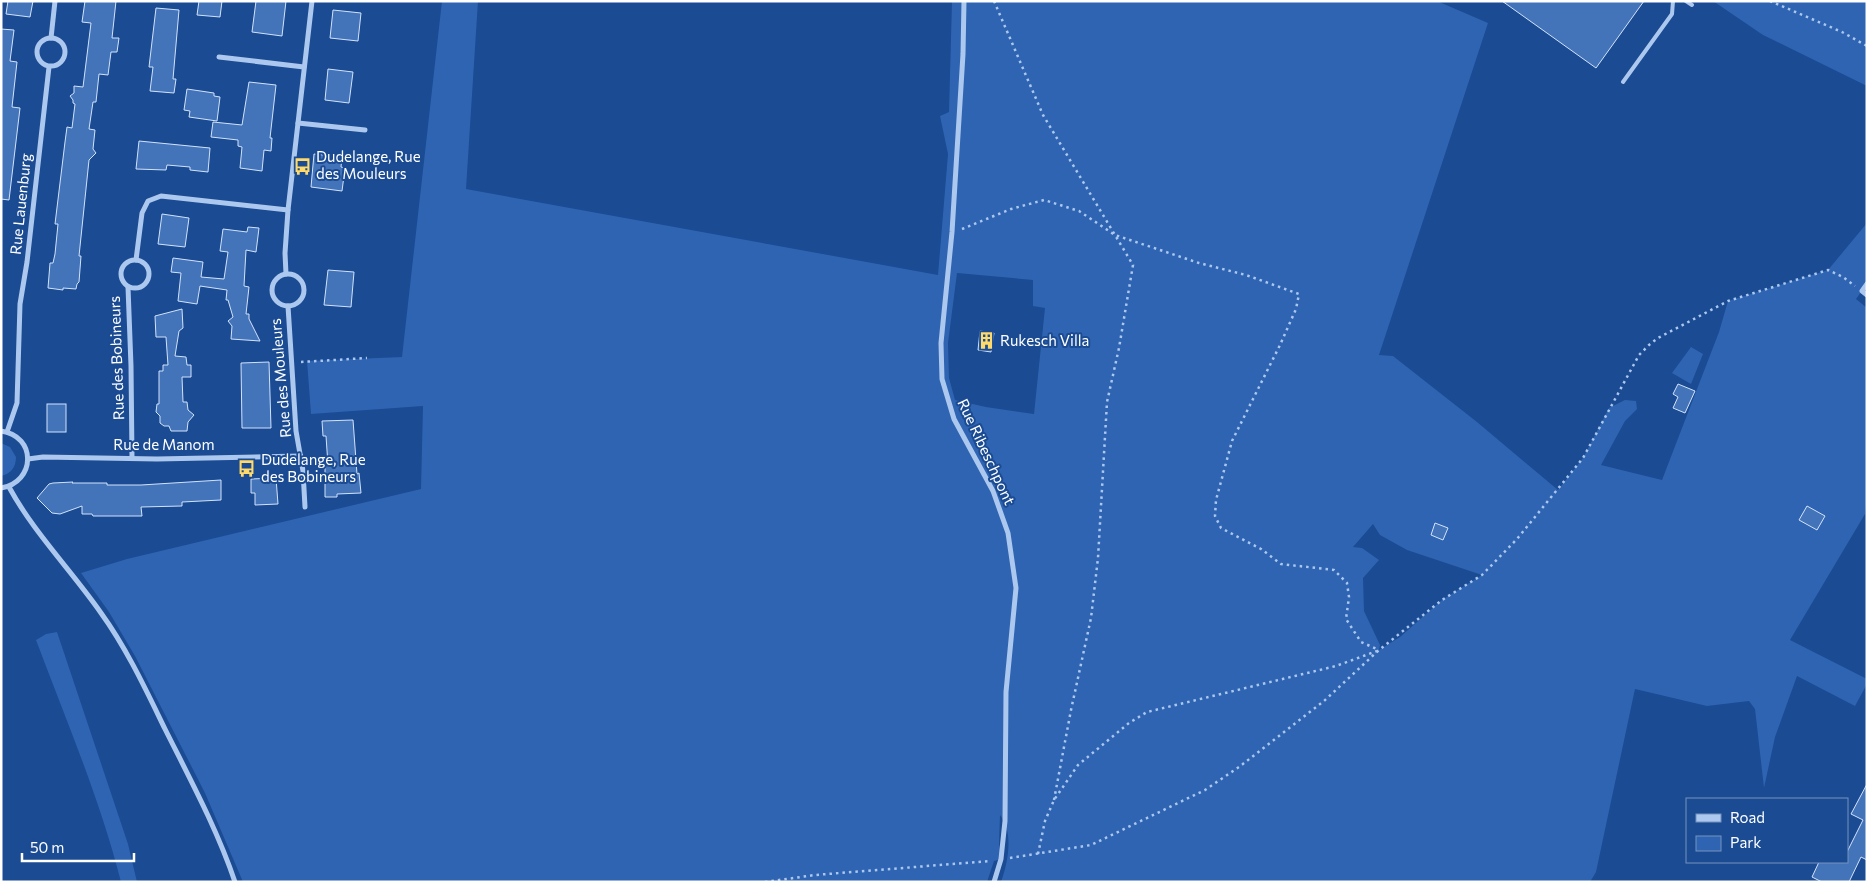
<svg xmlns="http://www.w3.org/2000/svg" width="1868" height="883" viewBox="0 0 1868 883" font-family="Commissioner,sans-serif">
  <style>
    .green { fill: #2e64b2; fill-rule: evenodd }
    .building { fill: #4374ba; stroke: #d2e3fb }
    .lines { fill: none; stroke-linecap: round; stroke-linejoin: round }
    .path { stroke: #acc8ef; stroke-width: 2.5; stroke-dasharray: 2.5 4; stroke-linecap: butt }
    .lane { stroke: #acc8ef; stroke-width: 4 }
    .street { stroke: #acc8ef; stroke-width: 5 }
    .labels { text-anchor: middle; stroke-width: 4; stroke-linejoin: round; paint-order: stroke }
    .poi-label { font-size: 15px; fill: #fff; stroke: #1a4b93; text-anchor: start }
    .street-label { font-size: 15px; fill: #fff; stroke: #1a4b93 }
  </style>
  <rect width="100%" height="100%" fill="#1a4b93"/>
  <g class="green">
    <path d="M442,1h36l-12,188 472,86 10,-121 -8,-38 9,-4 3,-111h485l51,22 -109,332 14,1 84,66 81,68 25,-32 26,-50 16,-8 11,1 1,8 -12,12 -24,44 61,15 57,-148 9,-31 100,-31 39,-47v61l-11,15 11,9v189l-2,17 -75,126 77,39v5l-12,22 -58,-30 -22,61 -11,51 -9,-79 -6,-8 -42,5 -72,-17 -39,183 -6,10h-589c7,-19 13,-50 -1,-67l-1,29 2,15 -7,2 -7,21h-744l-38,-89 -70,-137 -26,-44 -28,-39 46,-14 294,-70 2,-83 -112,8 -4,-53 95,-4zM957,273l76,7v26l12,2 -11,106 -48,-7 -31,-7 -6,-22 -1,-35zM1373,524l7,11 27,15 75,25 -40,25 -42,37 -21,13 1,-5 -16,-34 -1,-33 16,-18 -17,-12 -9,-1z"/>
    <path d="M1713,1h154v85l-104,-51z"/>
    <path d="M1691,347l12,7 -12,30 -19,-11z"/>
    <path d="M1,443l9,4 6,10c0,10 -5,17 -15,19z"/>
    <path d="M57,632l71,212 9,38h-16c-21,-83 -55,-162 -85,-242l10,-6z"/>
  </g>
  <g class="building">
    <path d="M8,1h25l-3,16 -24,-3z"/>
    <path d="M85,1h31l-4,37h7l-2,14h-6l-3,23 -9,-1 -3,28h-3l-4,27 6,1 -2,19 3,4 -7,7 -10,96h2l-2,26 -2,2 -1,5 -13,-1v2l-15,-2 2,-25h3l2,-9 3,-30h-3l10,-82 2,-15 5,1 3,-24 -2,-1v-3l-3,-4 4,-3v-7l9,1 8,-64 -9,-1z"/>
    <path d="M199,1h23l-2,16 -23,-2z"/>
    <path d="M256,1h30l-4,35 -30,-4z"/>
    <path d="M1502,1h142l-48,67z"/>
    <path d="M156,8l23,2 -6,69h3l-2,14 -24,-2 3,-24h-4z"/>
    <path d="M333,10l28,3 -3,28 -28,-3z"/>
    <path d="M1,29l13,1 -4,31 7,1 -5,45 8,1 -11,92 -8,-1z"/>
    <path d="M328,69l25,3 -4,31 -24,-3z"/>
    <path d="M249,82l27,3 -6,53h2l-1,13 -7,-1 -2,21 -22,-3 2,-21 -4,-1v-6l-27,-3 2,-15 29,3z"/>
    <path d="M187,89l27,4v3l6,1 -3,24 -28,-4 1,-6 -6,-1z"/>
    <path d="M139,141l71,7 -2,24 -18,-2v-3l-23,-2 -1,5 -30,-1z"/>
    <path d="M314,154l28,3 -1,10 4,1 -3,23 -31,-4z"/>
    <path d="M162,214l27,4 -4,29 -27,-3z"/>
    <path d="M248,227l11,1 -3,24 -10,-2 -2,36 5,1 -3,27h3v5l11,22 -29,-2 1,-13 -4,-5 5,-4 -5,-17h-2l1,-10 -27,-4 -3,18 -19,-3 3,-28 -10,-1 2,-14 30,4 -2,15 23,2 4,-27 -8,-1 3,-22 24,3z"/>
    <path d="M328,270l26,2 -3,35 -27,-2z"/>
    <path d="M182,309l1,19 -4,3 -4,25 11,1 1,8h4v12h-9l1,25h4l1,8 6,5 -6,7 -1,9h-16l-2,-5h-5l-4,-3v-7l-4,-4 1,-8h2v-33h4v-6h5l-2,-28h-10l-1,-21z"/>
    <path d="M980,331l14,2 -3,19 -13,-2z"/>
    <path d="M269,362l2,66h-29l-1,-65z"/>
    <path d="M1678,384l17,7 -10,22 -12,-5 5,-11 -5,-3z"/>
    <rect x="47" y="404" width="19" height="28"/>
    <path d="M353,420l4,54 2,-1 2,20 -24,1v3h-12v-32h3l-2,-29h-3l-1,-15z"/>
    <path d="M276,478l2,26 -23,1v-12h-4v-14z"/>
    <path d="M221,480v20l-39,2v4l-41,1 1,9h-49l-1,-2h-10v-8l-22,8 -8,-1 -15,-15 12,-14 4,-1 20,-1 -1,1h35v2h34z"/>
    <path d="M1807,506l18,10 -8,14 -18,-10z"/>
    <path d="M1435,523l13,5 -5,12 -12,-5z"/>
    <path d="M1867,784v76l-6,-3 -12,25h-27l-10,-5 7,-15h28v-10l16,-32 -12,-6z"/>
  </g>
  <g class="lines">
    <g class="path">
      <path d="M994,1l49,114 90,150 -14,83 -12,54 -9,156 -7,60 -20,92 -17,90"/>
      <path d="M1770,1l72,31 25,14"/>
      <path d="M962,229l49,-20 33,-9 35,11 36,24 84,28 47,12 53,19 -3,15 -16,36 -48,96 -16,59 -1,16 6,12 40,21 20,15 53,6 13,13 2,14 -3,22 15,23 18,8"/>
      <path d="M301,362l66,-4"/>
      <path d="M1038,854l7,-33 9,-21 24,-35 51,-42 18,-11 189,-46 41,-15"/>
      <path d="M1010,858l81,-13 114,-55 34,-23 85,-66 55,-51 63,-50 40,-25 35,-36 66,-81 56,-103 10,-10 9,-7 70,-37 100,-31 15,7 12,9"/>
      <path d="M765,882l50,-7 175,-14"/>
    </g>
    <g class="lane">
      <path d="M1686,1l6,4"/>
      <path d="M1623,82l49,-68 1,-13"/>
    </g>
    <g class="street">
      <path d="M964,1l-1,53 -11,178 -11,111 1,36 12,40 39,72 15,42 8,55 -10,104 -1,129 -4,38 -7,23"/>
      <circle cx="51" cy="52" r="14"/>
      <path d="M51,38l4,-37"/>
      <path d="M219,57l85,10"/>
      <path d="M298,123l67,7"/>
      <circle cx="135" cy="274" r="14"/>
      <path d="M136,260l6,-47 6,-12 13,-5 127,14"/>
      <path d="M286,274l-1,-21 3,-43 24,-209"/>
      <circle cx="288" cy="290" r="16"/>
      <path d="M1867,284l-5,7 5,4"/>
      <path d="M128,287l3,79 1,92"/>
      <path d="M288,306l8,125 7,40 2,36"/>
      <path d="M1,431c36,5 35,51 0,57"/>
      <path d="M7,432l10,-29 3,-99 7,-42 22,-195"/>
      <path d="M28,459l15,-2 114,2 144,-3"/>
      <path d="M9,487c25,46 62,83 92,126 26,36 45,77 64,116 25,50 52,100 70,153"/>
    </g>
  </g>
  <defs>
    <symbol id="bus-bare" viewBox="-9 -9 18 18"><path d="M-5-6H5V4H4V6H2V4H-2V6H-4V4H-5ZM-3.5-4V0h7V-4ZM-3.5 1.2v1.5H-2V1.2ZM2 1.2v1.5H3.5V1.2Z" fill="#ffd96a" stroke="#1a4b93" stroke-width="2.5" paint-order="stroke"/></symbol>
    <symbol id="building-bare" viewBox="-9 -9 18 18"><path d="M-4-6H4V6H1V3H-1V6H-4ZM-2.5-4.3h1.7v1.8h-1.7ZM.8-4.3h1.7v1.8H.8ZM-2.5-1h1.7V.8h-1.7ZM.8-1h1.7V.8H.8Z" fill="#ffd96a" stroke="#1a4b93" stroke-width="2.5" paint-order="stroke"/></symbol>
  </defs>
  <g fill-rule="evenodd">
    <use href="#bus-bare" x="290" y="154" width="25" height="25"/>
    <use href="#building-bare" x="974" y="328" width="25" height="25"/>
    <use href="#bus-bare" x="234" y="456" width="25" height="25"/>
  </g>
  <g class="labels">
    <g class="poi-label">
      <text x="316" y="162">Dudelange, Rue<tspan x="316" dy="17">des Mouleurs</tspan></text>
      <text x="1000" y="346">Rukesch Villa</text>
      <text x="261" y="465">Dudelange, Rue<tspan x="261" dy="17">des Bobineurs</tspan></text>
    </g>
    <g class="street-label">
      <text transform="translate(21 204) rotate(-84)" y="5">Rue Lauenburg</text>
      <text transform="translate(117 358) rotate(-92)" y="5">Rue des Bobineurs</text>
      <text transform="translate(281 378) rotate(-95)" y="5">Rue des Mouleurs</text>
      <text x="164" y="450">Rue de Manom</text>
      <text transform="translate(986 452) rotate(65)" y="5">Rue Ribeschpont</text>
    </g>
  </g>
  <rect width="1868" height="883" fill="none" stroke="#ffffff" stroke-width="5"/>
  <rect x="1686" y="798" width="162" height="65" fill="#1a4b93" stroke="#7693be"/>
  <rect x="1696" y="814" width="25" height="8" fill="#acc8ef" stroke="#7693be"/>
  <text x="1730" y="823" font-size="15" fill="#ffffff">Road</text>
  <rect x="1696" y="836" width="25" height="15" fill="#2e64b2" stroke="#7693be"/>
  <text x="1730" y="848" font-size="15" fill="#ffffff">Park</text>
  <path d="M22 853v8h112v-8" fill="none" stroke="#ffffff" stroke-width="2.5"/>
  <text x="30" y="853" font-size="15" fill="#ffffff" stroke="#1a4b93" stroke-width="4" paint-order="stroke">50 m</text>
</svg>
